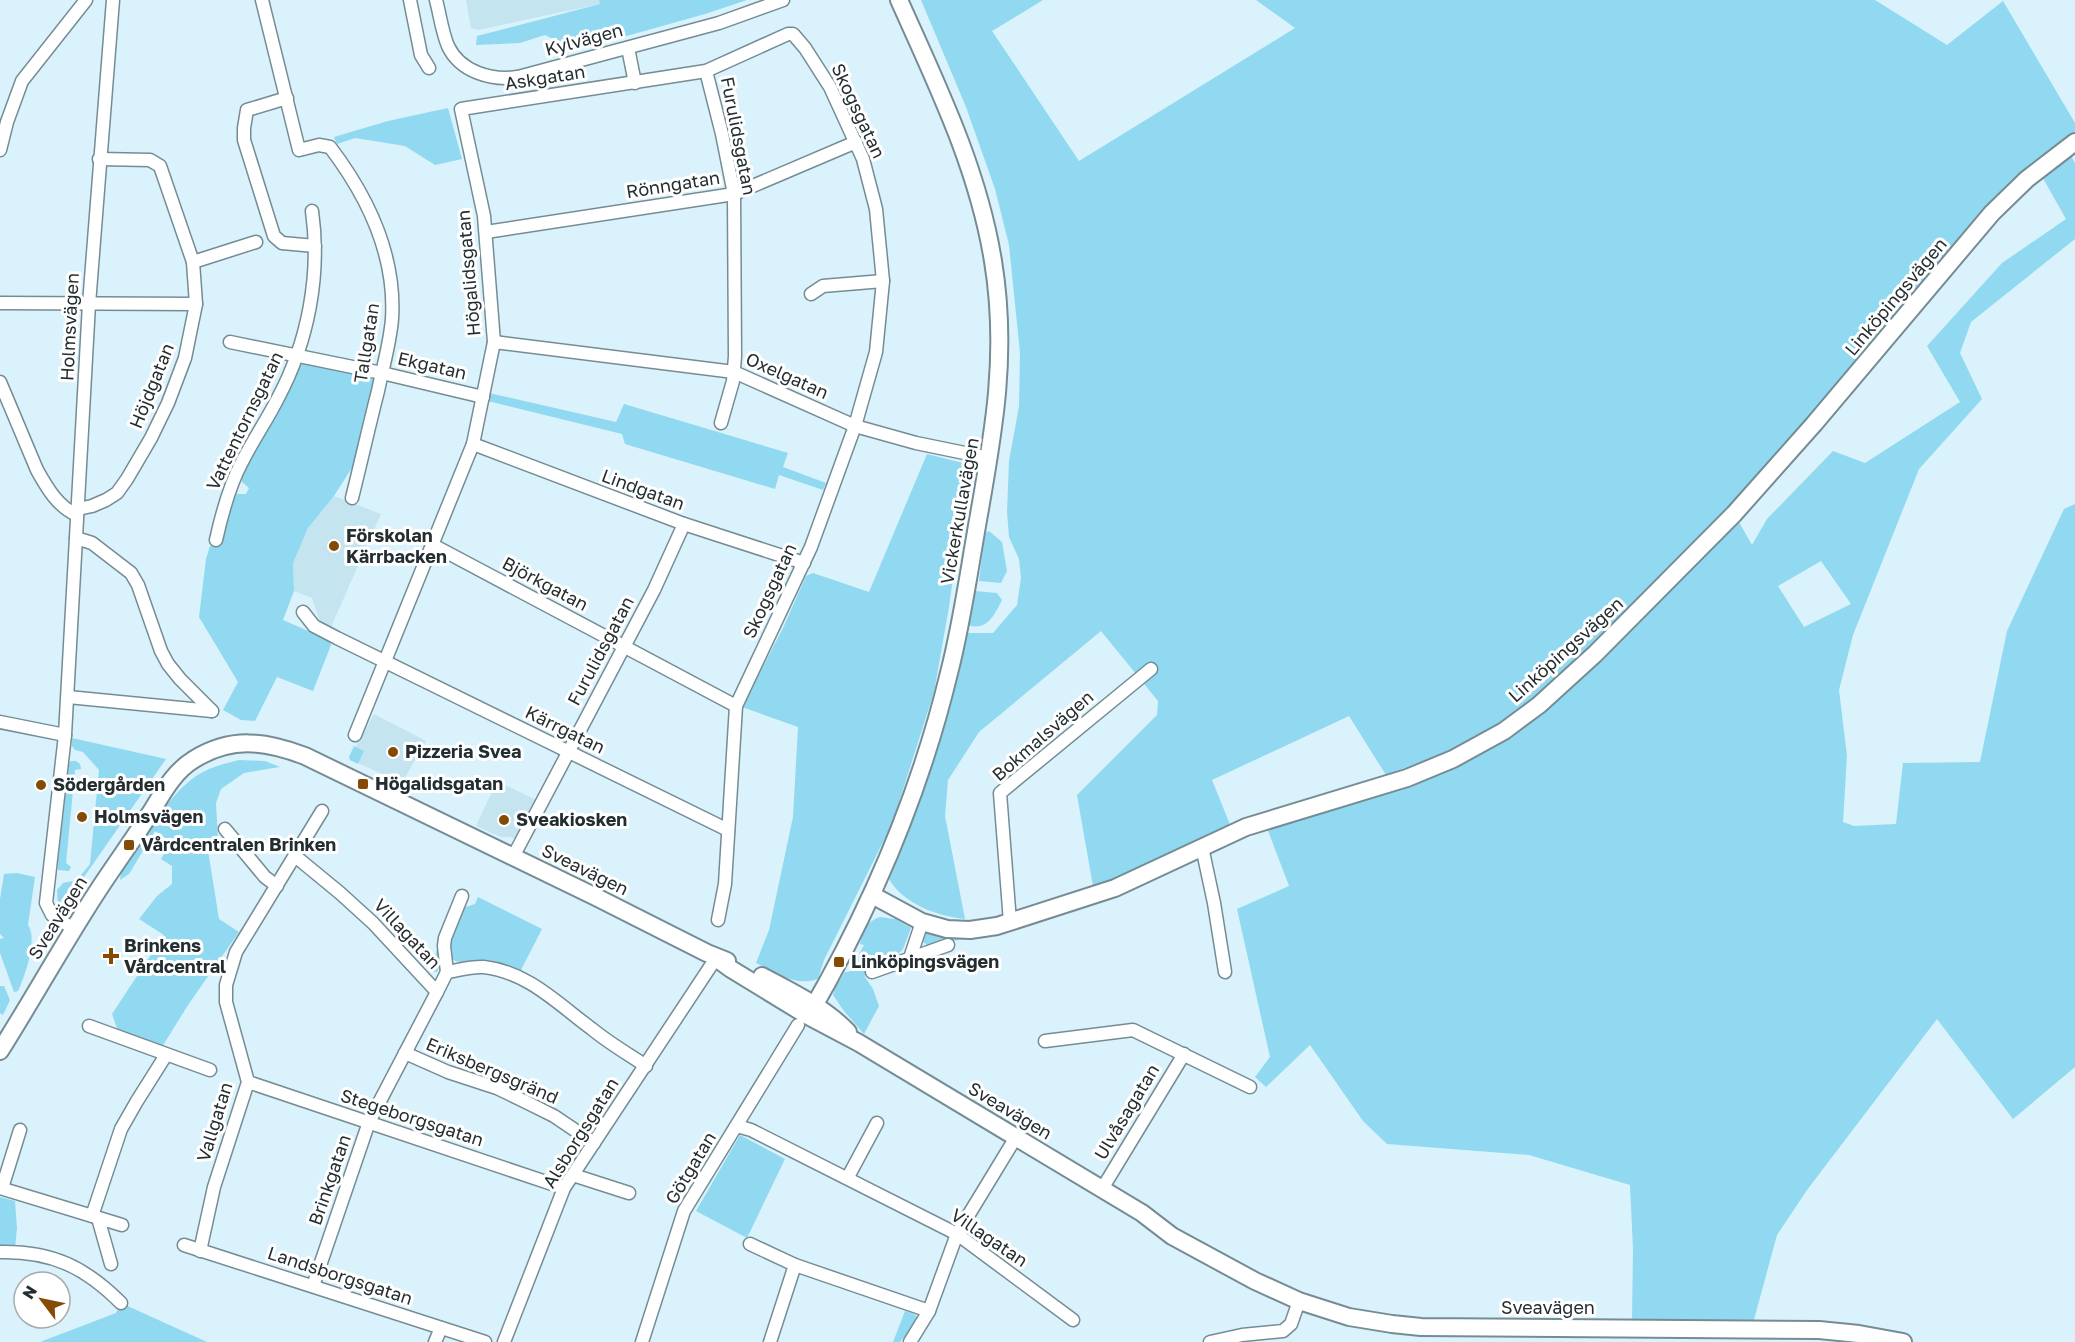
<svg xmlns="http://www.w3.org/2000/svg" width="2075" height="1342" viewBox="0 0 2075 1342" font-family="'Golos Text',sans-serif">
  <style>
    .built { fill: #c4e5f0 }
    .green { fill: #91d9f0; fill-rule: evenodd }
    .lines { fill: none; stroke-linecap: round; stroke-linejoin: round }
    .street-casing { stroke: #758c94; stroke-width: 15 }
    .secondary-casing { stroke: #758c94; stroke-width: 20 }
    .street { stroke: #fff; stroke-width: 12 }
    .secondary { stroke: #fff; stroke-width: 16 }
    .poi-dot { fill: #854a04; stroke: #fff; stroke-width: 2 }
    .labels { text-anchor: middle; stroke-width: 6; stroke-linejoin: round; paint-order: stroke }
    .street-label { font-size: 18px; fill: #242e31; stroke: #fff }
    .poi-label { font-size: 18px; font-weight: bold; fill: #242e31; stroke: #fff; text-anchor: start }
  </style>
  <rect width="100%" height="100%" fill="#d9f2fb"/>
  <g class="built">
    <path d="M466,0h133l1,4 -122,26 -7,-2z"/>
    <path d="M334,496l47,18 -50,113 -11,-5 -8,-24 -18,-7 -1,-28 15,-35z"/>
    <path d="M374,714l52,27 -24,42 -53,-24z"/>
    <path d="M497,781l39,19 -20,39 -6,-2h-9l-25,-11z"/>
  </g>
  <g class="green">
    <path d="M599,0h148l-42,14 -114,32 -22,1 -24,-12 -25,8 -44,2 1,-9 123,-32z"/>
    <path d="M921,0h122l-51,31 87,130 216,-133 -39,-28h619l72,45 56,-44 72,122v12l-11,8 11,20v76l-104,83 -11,31 22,46 -63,70 -66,166 -14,55 8,66 -4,66 11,4 42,-2 7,-61 77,-1 27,-131 57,-122 11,-5v563l-62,52 -76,-100 -130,171 -30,45 -25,92 -120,-5 1,-73 -3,-64 -101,-30 -142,-11 -24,-23 -53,-76 -44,42 -11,-10 15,-20 -33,-148 52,-23 -27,-71 127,-25 66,-41 -69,26 -37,-59 -137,64 19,47 -137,65 -17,-97 80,-80 1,-14 -57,-70 -122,101 -31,48 -3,36 20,103c-28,-3 -63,-15 -77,-42l21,-46 32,-98 27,-100h25l24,-28 4,-27 -2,-19 -10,-22 -2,-25 2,-51 10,-55 1,-53 -11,-108 -14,-56 -29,-82zM2036,166l30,53 -64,44 -75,83 33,56 -95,61 -32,-12 -66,68 -15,26 -21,-37 121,-139zM1821,561l30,43 -47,23 -26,-41z"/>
    <path d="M448,108l14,51 -27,6 -30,-19 -50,-8 -18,6 -3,-7 54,-16z"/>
    <path d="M302,361l74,12 -21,90 -21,33 -26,32 -15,35 1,28 -11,29 46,20 2,5 -18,46 -36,-14 -22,44 -14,-1 -18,-10 15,-28 -39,-65 7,-58 4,-13h11l11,-46 3,-6h11l3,-6 -7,-6 -1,-8z"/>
    <path d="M489,393l127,29 8,-18 164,49 -5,14 43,16 -3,7 -44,-15 -4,14 -150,-45 -3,-10 -134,-33z"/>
    <path d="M927,454l36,9 5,7 -19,137 -15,85 -42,132 -68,136 -6,19c-23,8 -41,-6 -62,-16l13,-33 24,-113 5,-90 -56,-20 41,-79 23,-52 7,-3 56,19z"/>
    <path d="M989,531l13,11 5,29 -6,12 -22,-2 6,-48z"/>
    <path d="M975,591l22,2 5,7c-8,16 -16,33 -37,24z"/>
    <path d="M72,738l94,21 -91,131 -13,15 -4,1 -1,-16 6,-7 14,-3 13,-16 9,-94 -16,-18 -8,-2 -3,-4z"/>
    <path d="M354,746l10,5 -6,13 -8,-4 -1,-3z"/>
    <path d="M239,760l26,1 15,6 -36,6 -23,16 -5,14 2,36 -11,5 12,75 20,13 -51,73 -26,42 -44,-16 -6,-17 52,-79 -25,-16 18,-23 15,-12v-18l-11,-7 10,-17 -16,-11 -26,43 -9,6 1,-7c19,-29 51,-86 82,-101 11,-6 24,-9 36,-12z"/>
    <path d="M71,761h5l4,3 1,5 -6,1 -9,93 5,4 -2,4 -11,-1v-8l11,-99z"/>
    <path d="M17,873l18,4 -7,48c10,14 -3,51 -10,66l-4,1 -14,-39v-14l4,-1 -4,-4v-35l4,-25z"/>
    <path d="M478,897l64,32 -21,41c-11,-3 -22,-8 -33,-10 -9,-1 -20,4 -29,2 -24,-4 -1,-42 4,-54l12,-4z"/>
    <path d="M880,917l15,2 16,9 -8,21 -6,6 -31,13 -1,9 8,12 6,17 -15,28 -20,-23 -11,-16 2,-7 10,-16h4l15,-27 -4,-1c3,-13 7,-23 20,-27z"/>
    <path d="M928,933l35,6 -35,7 -8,-7 2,-4z"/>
    <path d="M438,945l4,15 -5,12h-9l4,-4z"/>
    <path d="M0,986h4l6,14 -7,15 -3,-2z"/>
    <path d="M740,1135l45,24 -38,79 -51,-27z"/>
    <path d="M0,1197l15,4 2,27 -2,20 -15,-2z"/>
    <path d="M121,1303l86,39h-167l76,-29z"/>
    <path d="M905,1311l9,3 4,4 -5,9 -13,15h-7z"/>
  </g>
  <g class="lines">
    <defs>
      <g id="street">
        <path d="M262,0l37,150 20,-5 11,2c38,50 66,108 62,172 -2,24 -9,48 -14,72 -9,35 -17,71 -26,107"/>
        <path d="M410,0l11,55 8,13"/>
        <path d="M436,0c4,15 6,32 12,46 12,26 44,35 70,31l201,-54 64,-23"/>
        <path d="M628,48l7,35"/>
        <path d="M706,71l16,63 12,60 1,162 -2,25 -12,42"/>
        <path d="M287,98l-40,12 -3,18v12l30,96 8,7 33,3"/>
        <path d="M0,150l7,-28 15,-41 64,-81"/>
        <path d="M486,232l248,-38 122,-52"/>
        <path d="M193,262l63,-20"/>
        <path d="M811,294l12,-8 60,-5"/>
        <path d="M0,303l196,1"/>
        <path d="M230,342l152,31 101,24"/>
        <path d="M494,342l240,30 121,54 61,17 73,15"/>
        <path d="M0,382l37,88c10,18 21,37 40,45"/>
        <path d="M473,444l211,80 120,39"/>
        <path d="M78,509l14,-3 14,-6 11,-7 10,-14 24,-41 17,-35 17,-45 11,-54 -3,-42 -33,-96 -10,-6 -51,-1"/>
        <path d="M76,538l16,5 39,30 7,12 23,66 7,13 12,15 32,32"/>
        <path d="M216,540c6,-27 13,-54 26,-78 11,-22 25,-42 36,-64 30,-56 43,-123 34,-187"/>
        <path d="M433,545l303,161"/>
        <path d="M303,612l11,14 23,12 391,192"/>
        <path d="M68,697l144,14"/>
        <path d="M0,722l65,13"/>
        <path d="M355,735l118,-291 21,-102 -10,-126 -23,-107 245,-38 82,-37h5l12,14 25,39 33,72 13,50 7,72 -7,71 -21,74 -44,121 -75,159 -11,178 -7,36"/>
        <path d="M225,829l40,48 12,9"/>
        <path d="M1202,847l12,56 11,69"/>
        <path d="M295,856l45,37 33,30 64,69 10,-20c12,-2 25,-6 37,-5 44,5 74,37 108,62 17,14 36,25 54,37"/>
        <path d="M513,857l141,-267 30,-66"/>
        <path d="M1010,922l-10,-129 151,-124"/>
        <path d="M74,929l-22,-14 -6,-12 19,-168 24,-431 24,-304"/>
        <path d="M910,958l12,-36"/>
        <path d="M447,972l-3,-26 1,-8 17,-42"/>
        <path d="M872,972l76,-27"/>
        <path d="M89,1026l121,44"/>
        <path d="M1045,1041l88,-11 117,57"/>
        <path d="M405,1053l43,19 49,16 29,14 28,14 40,27"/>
        <path d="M248,1082l316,106"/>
        <path d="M737,1126l14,4 206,104 116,86"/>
        <path d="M573,1175l56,18"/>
        <path d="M848,1177l29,-54"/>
        <path d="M0,1188l122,37"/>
        <path d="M2,1188l18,-58"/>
        <path d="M1102,1189l82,-135"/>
        <path d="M92,1216l29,-87 16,-28 29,-46"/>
        <path d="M98,1218l13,46"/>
        <path d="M750,1244l45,21 134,46"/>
        <path d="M184,1245l301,97"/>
        <path d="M200,1251l14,-64 34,-105 -22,-80v-17l10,-33 86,-141"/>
        <path d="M0,1252c52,-1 85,15 121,51"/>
        <path d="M313,1286l56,-164 68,-130"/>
        <path d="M435,1342l6,-14"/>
        <path d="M504,1342l60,-154 152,-230"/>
        <path d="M642,1342l42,-131 114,-186"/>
        <path d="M770,1342l25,-77"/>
        <path d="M910,1342l19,-31 28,-77 59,-97"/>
        <path d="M1210,1342l32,-7 41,-4 8,-7 8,-23"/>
      </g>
      <g id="secondary">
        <path d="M872,895l50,27 25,7 23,1 27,-4 118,-38 131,-61 161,-49 46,-19 51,-28 35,-26 56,-51 139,-140 80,-90 178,-211 35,-34 48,-37"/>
        <path d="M716,958l15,11 77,47 51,27 283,170 30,23 83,45 44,20 50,16 43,7 29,3 398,3 40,4 44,8"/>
        <path d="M762,976c30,16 62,31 86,56"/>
        <path d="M810,1013c62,-107 110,-220 139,-340 13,-50 20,-102 29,-153 16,-89 30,-168 15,-259 -15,-93 -56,-176 -94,-261"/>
        <path d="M0,1051c29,-46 56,-94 85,-140 18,-30 39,-58 58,-87 16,-22 26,-49 50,-64 38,-24 72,-19 112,-4l291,141 111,56 20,8"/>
      </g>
    </defs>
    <use href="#street" class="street-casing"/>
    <use href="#secondary" class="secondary-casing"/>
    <use href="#street" class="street"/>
    <use href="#secondary" class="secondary"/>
  </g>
  <g class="poi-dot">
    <circle cx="334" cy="546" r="6"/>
    <circle cx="393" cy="752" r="6"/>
    <rect x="357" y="778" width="12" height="12" rx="3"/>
    <circle cx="41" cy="785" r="6"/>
    <circle cx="82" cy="817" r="6"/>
    <circle cx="504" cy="820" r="6"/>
    <rect x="123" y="839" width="12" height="12" rx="3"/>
    <path d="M108 947h6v6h6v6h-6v6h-6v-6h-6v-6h6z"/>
    <rect x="833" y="956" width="12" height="12" rx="3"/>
  </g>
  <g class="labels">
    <g class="street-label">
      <text transform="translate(584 40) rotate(-15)" y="6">Kylvägen</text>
      <text transform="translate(545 78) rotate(-9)" y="6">Askgatan</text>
      <text transform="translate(858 111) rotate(65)" y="6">Skogsgatan</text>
      <text transform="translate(738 136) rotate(79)" y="6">Furulidsgatan</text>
      <text transform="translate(673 185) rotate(-9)" y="6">Rönngatan</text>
      <text transform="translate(469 273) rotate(-95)" y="6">Högalidsgatan</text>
      <text transform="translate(1896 297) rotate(-50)" y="6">Linköpingsvägen</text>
      <text transform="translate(70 327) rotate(-87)" y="6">Holmsvägen</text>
      <text transform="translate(367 343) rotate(-81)" y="6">Tallgatan</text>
      <text transform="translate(432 366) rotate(13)" y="6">Ekgatan</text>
      <text transform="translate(787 376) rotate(24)" y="6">Oxelgatan</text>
      <text transform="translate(152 386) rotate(-68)" y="6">Höjdgatan</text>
      <text transform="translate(245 421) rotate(-64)" y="6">Vattentornsgatan</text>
      <text transform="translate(643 490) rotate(20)" y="6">Lindgatan</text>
      <text transform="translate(960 511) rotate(-80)" y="6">Vickerkullavägen</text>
      <text transform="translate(545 584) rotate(28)" y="6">Björkgatan</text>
      <text transform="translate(770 591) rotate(-65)" y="6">Skogsgatan</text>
      <text transform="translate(1566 650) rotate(-42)" y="6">Linköpingsvägen</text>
      <text transform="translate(601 651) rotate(-62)" y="6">Furulidsgatan</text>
      <text transform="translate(565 730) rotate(26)" y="6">Kärrgatan</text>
      <text transform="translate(1043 736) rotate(-41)" y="6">Bokmalsvägen</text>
      <text transform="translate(585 870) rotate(26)" y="6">Sveavägen</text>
      <text transform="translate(58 918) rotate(-58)" y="6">Sveavägen</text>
      <text transform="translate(407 934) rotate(47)" y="6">Villagatan</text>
      <text transform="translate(492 1071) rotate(23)" y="6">Eriksbergsgränd</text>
      <text transform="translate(1010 1111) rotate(31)" y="6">Sveavägen</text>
      <text transform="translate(1127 1112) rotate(-59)" y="6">Ulvåsagatan</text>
      <text transform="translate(412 1118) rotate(18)" y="6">Stegeborgsgatan</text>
      <text transform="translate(215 1122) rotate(-73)" y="6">Vallgatan</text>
      <text transform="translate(581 1133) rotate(-58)" y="6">Alsborgsgatan</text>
      <text transform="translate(691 1168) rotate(-59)" y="6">Götgatan</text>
      <text transform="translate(330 1180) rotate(-71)" y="6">Brinkgatan</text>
      <text transform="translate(989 1238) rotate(34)" y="6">Villagatan</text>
      <text transform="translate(340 1276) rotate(18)" y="6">Landsborgsgatan</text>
      <text x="1548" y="1314">Sveavägen</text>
    </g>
    <g class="poi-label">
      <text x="346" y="542">Förskolan<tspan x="346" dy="21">Kärrbacken</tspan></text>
      <text x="405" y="758">Pizzeria Svea</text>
      <text x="375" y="790">Högalidsgatan</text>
      <text x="53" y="791">Södergården</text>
      <text x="94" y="823">Holmsvägen</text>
      <text x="516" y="826">Sveakiosken</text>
      <text x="141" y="851">Vårdcentralen Brinken</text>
      <text x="124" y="952">Brinkens<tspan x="124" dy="21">Vårdcentral</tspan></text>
      <text x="851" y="968">Linköpingsvägen</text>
    </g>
  </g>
  <g transform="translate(42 1300) rotate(302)"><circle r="28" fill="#ffffff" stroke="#a7abad" stroke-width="1.5"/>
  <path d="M0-4.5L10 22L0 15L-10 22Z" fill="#854a04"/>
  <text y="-9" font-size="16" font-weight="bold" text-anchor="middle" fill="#242e31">N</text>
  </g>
</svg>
